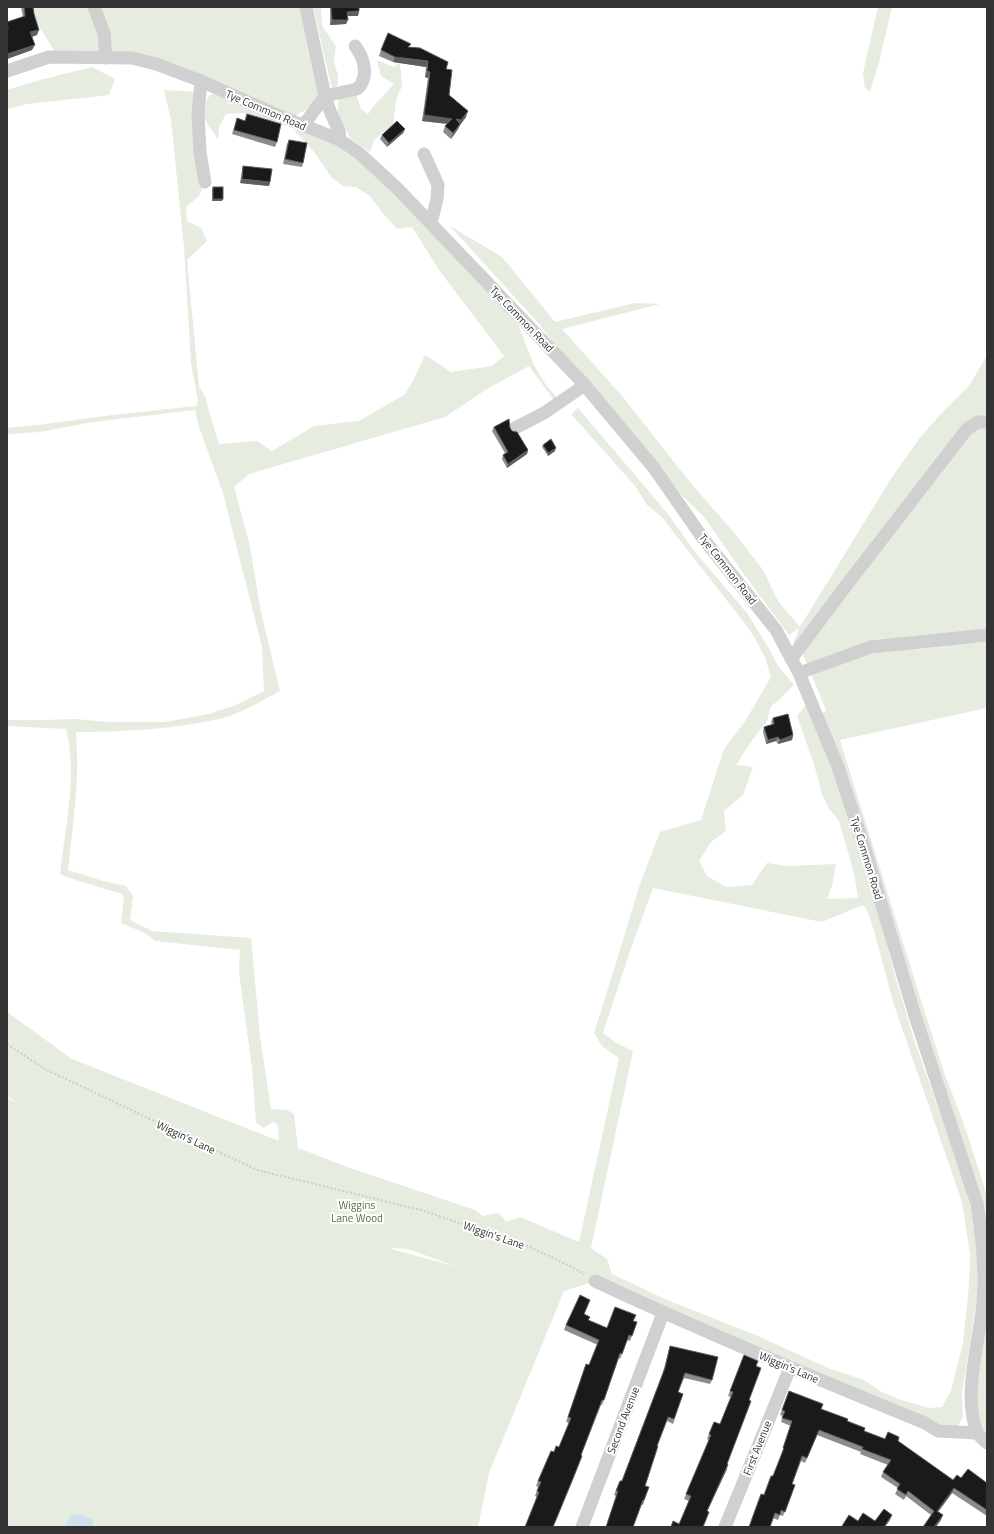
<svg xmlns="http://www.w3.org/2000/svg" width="994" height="1534" viewBox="0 0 994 1534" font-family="'Titillium Web',sans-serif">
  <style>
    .green { fill: #e6ecdf; fill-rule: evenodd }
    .water { fill: #cee2ee }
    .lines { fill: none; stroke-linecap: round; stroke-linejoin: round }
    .path { stroke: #cdcdcd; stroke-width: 2; stroke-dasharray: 2 2; stroke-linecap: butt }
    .minor { stroke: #d0d0d0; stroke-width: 13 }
    .wall { fill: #8c8c8c }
    .shaded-wall { fill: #5f5f5f }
    .building { fill: #1a1a1a; stroke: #5f5f5f }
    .labels { text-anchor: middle; stroke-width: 4; stroke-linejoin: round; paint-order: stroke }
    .street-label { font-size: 11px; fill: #333; stroke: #fff }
    .park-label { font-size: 11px; fill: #55703e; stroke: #fff }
  </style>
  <rect width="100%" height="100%" fill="#fff"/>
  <g class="green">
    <path d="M32,7h276l14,78 -6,19 -21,12 -18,-1 -4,8 -14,-3 -16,-7 -17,1 -7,13 -1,13c-11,-19 -23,-27 -7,-46l29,6 -84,-36 -107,-7 5,-7 -21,-33z"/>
    <path d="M313,7h8l1,19 14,20 -2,17 4,12v10l-6,4z"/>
    <path d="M878,7h14l-13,55 -9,30 -5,-4 -2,-15z"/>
    <path d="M377,60l17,7 6,-5 2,24 -6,14 -3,24 -19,16 -4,12 -19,-13 -13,-23v-14l6,-10 12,2 5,15 7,5c7,-11 17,-19 26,-30l-13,-8z"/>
    <path d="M92,67l23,12 -6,16 -82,9 -20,5v-19l33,-10z"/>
    <path d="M164,90l36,2 5,90 -6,14 -13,11 1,14 14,7 6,13 -20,19 12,126 7,12 2,10 11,36 38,-3 15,10 42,-25 45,-5 45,-26 9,-14 12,-26 26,17 41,-6 12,-10 -65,-86 -27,-43 -15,2 -16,-18 -11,-15 -14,-9 -13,-1 -11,-8 -18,-26 -20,-22 9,-4 56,27 157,166 18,46 12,20 14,16 -4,2 -27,-37 -42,23 -42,28 -196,57 -15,13 15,55 12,70 19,79c-19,10 -39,23 -61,28 -45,10 -97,13 -143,13 4,47 -3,91 -8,138l35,11 23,5 7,10 -3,24 22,11 99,7 9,98 11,73 16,1 7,4 4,34 49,19 128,43 8,6 16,-3 7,9 14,-5 59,25 40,-184 -17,-12 -8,-13 23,-73 22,-73 21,-55 41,-12 23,-71 22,-29 25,-43 -6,-20 -15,-27 -89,-114 -14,-11 -12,-19 -64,-72 7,-6 90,106 27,38 52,61 23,37 8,16 16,19 -23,22 -4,14 -19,25 -12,19 17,2 -10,28 -19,16 2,20 -15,11 -12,19 8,15 19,11 26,-2 15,-22 20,3 49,-2 -4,22 -5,13 31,-1 -4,-25 -15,-52 -9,-11 -8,-16 -8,-30 -17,-48 13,-16 8,18 8,-8 -24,-58 -9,-8 6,-16 -10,7 -43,-58 -42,-60 -50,-49 -72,-86 -42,-57 -90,-99 52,31 53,65 80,-19 25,1 -98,25 61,68 66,84 47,54 27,35 15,31 22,26 92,-150 27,-38 19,-22 31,-31 18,-31v353l-147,32 80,257 24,75 22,58 21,66v168c-2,26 0,53 0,79l-15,-33 10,-175 -102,-316 15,57 20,67 48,135 9,34 6,40 -1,45 -15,96 1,24 -9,15 -359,-151 -31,10 -75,182 -11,54h-471v-429l12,6 -12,-8v-84l65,47 207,82 -1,-16 -5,-3 -10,6 -7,-6 -4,-54 -13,-96 1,-22 -85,-9 -10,-8 -24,-10 3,-24 -2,-5 -56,-17 -6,-3c5,-48 18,-98 6,-145l-59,-3v-6h37l31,-1 34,3h56l44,-8 27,-9 28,-14 -2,-44 -39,-154 -24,-66 -4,-17 -102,12 -53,10 -33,2v-6l30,-3 76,-10 83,-9 2,-5 -7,-38 -7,-116 -13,-127zM653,888l169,34 41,-17 4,5 8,24 18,68 69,200 8,52 -1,31 -6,58 -12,48 -9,16 -13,1 -31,-9 -18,-8 -16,-11 -36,-12 -70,-32 -91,-36 -55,-26 -5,-15 -16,-11 42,-197 -18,-9 -12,-9 29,-88zM391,1248l17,1 46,17 -63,-17z"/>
  </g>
  <path class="water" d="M71,1514l13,1 9,5v7h-28z"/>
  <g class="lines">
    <path class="path" d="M7,1044l38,25 212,101 164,40 109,37 42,20 12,7"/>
    <g class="minor">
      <path d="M94,7l10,26 2,25"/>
      <path d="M306,7l19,89 5,15 9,20 1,9"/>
      <path d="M7,71l42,-14 83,1 24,6 45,17 76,34 46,18 17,7 19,13 38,35 185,194 72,86 48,69 74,93 23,43 39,94 28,85 49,164 62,188c5,32 9,65 6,97 -3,39 -21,94 -6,131 2,4 7,8 10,11"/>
      <path d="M201,81l-3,32 2,39 5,30"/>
      <path d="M303,126l22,-30 32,-7c13,-12 7,-31 -2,-43"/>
      <path d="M424,154l14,31 -1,14 -6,24"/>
      <path d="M515,428l29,-15 41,-28"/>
      <path d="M791,659l54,-72 122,-158 11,-7h9"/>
      <path d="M799,673l72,-26 116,-12"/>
      <path d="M595,1281c109,51 219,97 330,142l13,8 39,2"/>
      <path d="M582,1527l81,-214"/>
      <path d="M725,1527l65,-159"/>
    </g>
  </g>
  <g class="wall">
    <path d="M21,7h12l4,28 -5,2v13l-25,9v-37l16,-5z"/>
    <path d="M330,7h29v4l-1,5h-11l-1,8 -16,1z"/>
    <path d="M410,47l36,22 3,26 17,22 -6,8 -2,4 -7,10 -8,-7 2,-6 2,-2 -25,-3 6,-43 -3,-1 1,-10 -33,-5 -14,-6 2,-6z"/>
    <path d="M247,114l30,28 -2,5 -43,-13 5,-16 8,3z"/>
    <path d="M405,129l-2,4 -16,14 -7,-8 2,-4z"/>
    <path d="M289,140l14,23 -1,4 -19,-3 4,-20z"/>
    <path d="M243,166l27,16 -1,4 -29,-3 2,-13z"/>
    <path d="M213,187l9,14h-10v-12z"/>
    <path d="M494,427l16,1 18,22 -1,4 -20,14 -5,-9 1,-4 2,-2 -13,-22z"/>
    <path d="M543,445l12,6 -7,5 -6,-9z"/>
    <path d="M773,718l20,17 -1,5 -14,4 -2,-3 -10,3 -3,-13 1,-4 8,-3 -1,-2z"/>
    <path d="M588,1305l-4,9 5,6 18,8 26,-7 4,1 -7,19 -3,-1 -7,19 -1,-1 -17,47h-1l-20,50 -11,31 -33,11 -2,-1 3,-9 -2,-1 2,-5 16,-29 5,-5 10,-24 -3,-1 20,-58 3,1 9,-20 -34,-15 2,-5z"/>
    <path d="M670,1346l42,34 -2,4 -26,-6 -6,14 5,2 -10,30 -6,-3 -10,25 -12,40 4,1 -6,18 -2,-1 -8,23h-27l10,-31 -2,-1 4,-10 4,-4 41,-109z"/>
    <path d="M744,1355l12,11 -29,98v5l-20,42 -28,13 10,-23 -5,-2 25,-59 -2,-1 2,-5 11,-10 11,-27 -3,-1z"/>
    <path d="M789,1391l32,18 26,12 17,10 21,8 13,2 55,39 8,-2 26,5v33l-35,-23 -14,19 3,8 -10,-5 -25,-19 -2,4 -9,-6 3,-6 -17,-11 2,-5 5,-7 -28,-11 1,-2 -44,-17 -12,28 -4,-2 -9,23 3,1 -12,31 -3,-1 -2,5 -5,-2 -9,-23 9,-19 9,-23v-1l9,-26 -10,-4 2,-6 -3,-1z"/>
  </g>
  <g class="shaded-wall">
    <path d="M359,11l-1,5h-12l1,-4z"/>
    <path d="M332,20h16l-2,4 -16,1z"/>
    <path d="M39,30l-2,5 -9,3 2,-6z"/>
    <path d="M35,45l-3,5 -25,9v-5z"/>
    <path d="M395,57l33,4 -2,6 -33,-5z"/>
    <path d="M427,71l3,1 -2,6 -3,-1z"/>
    <path d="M468,111l-2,6 -6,8 -2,4 -7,10 2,-6 3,-14z"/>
    <path d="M424,115l28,4 -2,5 -28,-3z"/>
    <path d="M405,129l-2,4 -16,14 2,-4z"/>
    <path d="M242,179l28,3 -1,4 -29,-3z"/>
    <path d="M213,199h10l-1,2h-10z"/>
    <path d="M556,448l-1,3 -7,5v-3z"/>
    <path d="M528,450l-1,4 -20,14 1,-4z"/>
    <path d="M793,735l-1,5 -14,4 2,-4z"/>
    <path d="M778,737l-2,4 -10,3 2,-4z"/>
    <path d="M728,1464l-1,5 -22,47 2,-5z"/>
    <path d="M954,1488l-2,5 -17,23 2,-5z"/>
    <path d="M892,1515l-2,5 -5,7h-1z"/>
    <path d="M943,1515l-2,5 -5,7h-2z"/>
  </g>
  <g class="building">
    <path d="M24,7h9l1,7 5,16 -9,2 5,13 -28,9v-24h1l-1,-8 18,-6z"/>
    <path d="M331,7h28v4l-12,1 1,8h-16z"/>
    <path d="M388,33l23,11 -3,3 12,1 28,14 -2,7 6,1 -3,25 19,16 -7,9 -5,-1 4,5 -7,9 -8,-7 7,-7 -28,-4 6,-43 -3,-1 1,-10 -33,-4 -14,-7z"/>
    <path d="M247,114l34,10 -4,18 -43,-12 3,-12 8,3z"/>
    <path d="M397,121l8,8 -16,14 -7,-8z"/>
    <path d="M289,140l18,3 -4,20 -18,-4z"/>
    <path d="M243,166l29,3 -2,13 -28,-3z"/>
    <rect x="213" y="187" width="10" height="12"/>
    <path d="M509,419l1,9 2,3 5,1 11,18 -20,14 -5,-9 5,-3 -14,-25z"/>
    <path d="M551,439l5,9 -8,5 -5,-8z"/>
    <path d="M788,714l5,21 -13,5 -2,-3 -10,3 -4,-13 10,-3 -1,-6z"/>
    <path d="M580,1295l10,5 -6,14 6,3 -2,3 19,8 8,-21 21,8 -3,6 4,1 -5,14 -3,-1 -7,19 -2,-1 -16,47h-2l-21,55 1,1 -10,25 -19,46h-28l14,-35 -2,-1 4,-9 -3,-1 13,-30 3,1 2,-6 3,1 12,-29 -3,-1 18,-53 3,1 10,-25 -33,-15z"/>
    <path d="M670,1346l48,11 -6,23 -27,-7 -7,19 5,2 -9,25 -6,-2 -11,29h1l-13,40 4,1 -5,13h-1l-10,27h1h-28l12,-36h-2l4,-10h2l43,-113z"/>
    <path d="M744,1355l14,6 -2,5 5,2 -12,32 2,1 -24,63h1l-21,47 2,1 -6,15h-32l2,-6 6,3 1,-2 11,-26 -5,-2 25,-59 -2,-1 5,-12 6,2 13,-32 -3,-1z"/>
    <path d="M789,1391l34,13 -2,5 27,10 -1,2 18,7 -1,3 21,8 3,-7 11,5 -1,4 55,39 4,-5 4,3 7,-9 19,14v27l-33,-22 -17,23 6,4 -9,12h-11l11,-16 -26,-20 -2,4 -9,-6 3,-5 -17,-12 8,-12 -29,-11 1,-2 -44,-17 -12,28 -5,-2 -10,28 3,1 -10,27 -4,-2 -1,5 -5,-2 -5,14h-21l12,-33 3,1 7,-19h2l11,-28h-1l9,-27 -10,-3 3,-7 -3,-1z"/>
    <path d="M884,1509l8,6 -8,12h-40l-2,-1 7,-11 9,6 5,-8 12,8z"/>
  </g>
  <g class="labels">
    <g class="street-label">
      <text transform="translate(266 110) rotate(23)" y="4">Tye Common Road</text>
      <text transform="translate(522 319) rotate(46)" y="4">Tye Common Road</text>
      <text transform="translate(728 569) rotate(52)" y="4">Tye Common Road</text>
      <text transform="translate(867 858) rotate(73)" y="4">Tye Common Road</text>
      <text transform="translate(186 1137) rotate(25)" y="4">Wiggin's Lane</text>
      <text transform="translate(494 1235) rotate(19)" y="4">Wiggin's Lane</text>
      <text transform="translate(789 1367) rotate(23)" y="4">Wiggin's Lane</text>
      <text transform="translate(623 1420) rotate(-69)" y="4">Second Avenue</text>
      <text transform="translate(757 1448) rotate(-68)" y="4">First Avenue</text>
    </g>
    <g class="park-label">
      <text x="357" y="1209">Wiggins<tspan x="357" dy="13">Lane Wood</tspan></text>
    </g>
  </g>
  <rect width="994" height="1534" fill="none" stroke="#333333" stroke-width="16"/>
</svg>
